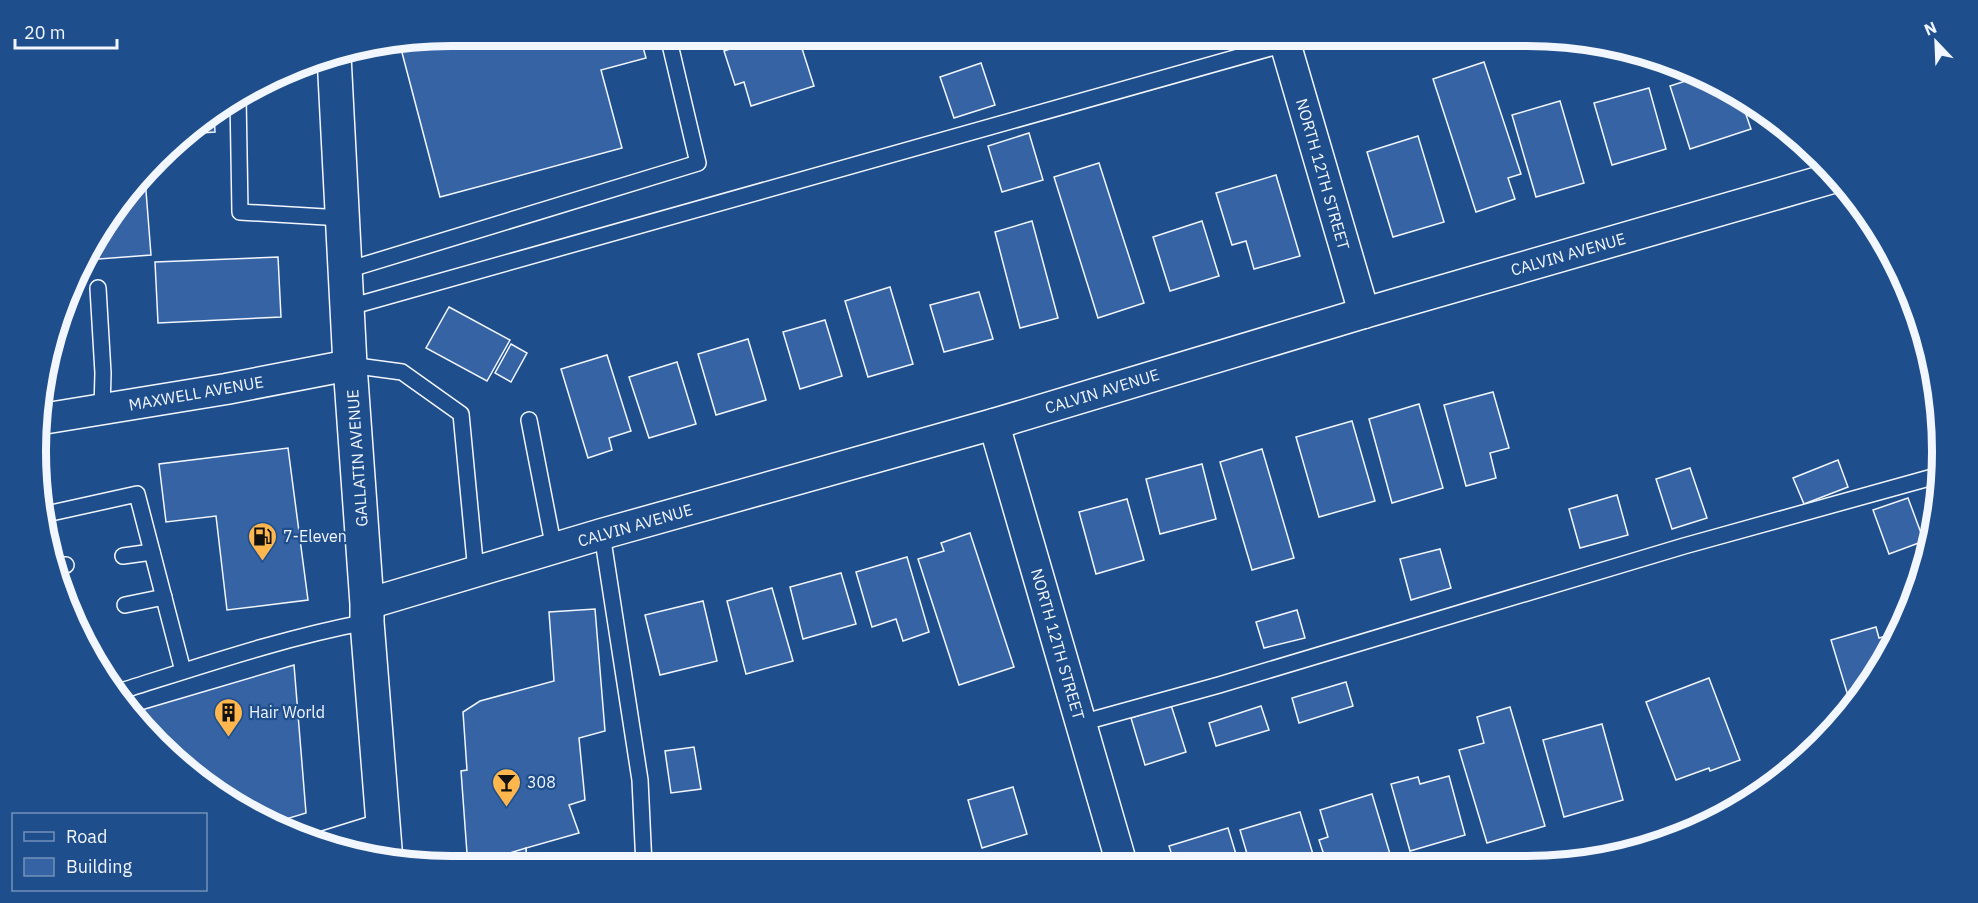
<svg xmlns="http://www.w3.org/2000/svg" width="1978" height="903" viewBox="0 0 1978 903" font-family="'IBM Plex Sans',sans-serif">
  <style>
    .building { fill: #3563a3; stroke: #f2f6ff; stroke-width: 1.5 }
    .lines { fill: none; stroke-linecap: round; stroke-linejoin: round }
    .service-casing { stroke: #f2f6ff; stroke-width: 18 }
    .minor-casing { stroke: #f2f6ff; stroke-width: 33 }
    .secondary-casing { stroke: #f2f6ff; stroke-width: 36 }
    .service { stroke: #1f4e8c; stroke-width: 15 }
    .minor { stroke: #1f4e8c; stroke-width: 30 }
    .secondary { stroke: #1f4e8c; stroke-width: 33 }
    .labels { text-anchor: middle; stroke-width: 4.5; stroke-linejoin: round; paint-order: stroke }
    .street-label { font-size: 16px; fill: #f2f6ff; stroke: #1f4e8c }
    .poi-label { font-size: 16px; fill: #f2f6ff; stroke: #1f4e8c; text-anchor: start }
    .rim { fill: none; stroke: #f2f6ff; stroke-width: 8 }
  </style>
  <rect width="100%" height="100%" fill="#1f4e8c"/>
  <g class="building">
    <path d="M452,36h188l6,22 -45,12 21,78 -182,49 -40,-152z"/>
    <path d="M732,36h66l16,50 -63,20 -7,-24 -9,3 -11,-34 12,-4z"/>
    <path d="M1484,62l37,112 -13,4 7,21 -39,13 -43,-133z"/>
    <path d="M981,63l14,42 -41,13 -14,-41z"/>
    <path d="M1701,76l39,21 11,32 -61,20 -20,-63z"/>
    <path d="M1649,88l17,61 -54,16 -18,-62z"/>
    <path d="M1560,101l24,82 -48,14 -24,-82z"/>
    <path d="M1760,108l13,11 -11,1z"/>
    <path d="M214,113l1,19 -31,2z"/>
    <path d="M1029,133l14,47 -41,12 -14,-46z"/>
    <path d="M1418,136l26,86 -51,15 -26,-85z"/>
    <path d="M1099,163l45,140 -46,15 -44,-141z"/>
    <path d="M1276,175l24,81 -46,13 -8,-28 -14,4 -16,-52z"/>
    <path d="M145,178l6,77 -65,5 6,-17z"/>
    <path d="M1032,221l26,97 -38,10 -25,-96z"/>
    <path d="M1202,221l17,55 -49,15 -17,-54z"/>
    <path d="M278,257l3,60 -123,6 -3,-61z"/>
    <path d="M890,287l23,77 -45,13 -23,-76z"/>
    <path d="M979,292l14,47 -49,13 -14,-47z"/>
    <path d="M449,307l61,33 -23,41 -61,-33z"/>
    <path d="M825,320l17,56 -42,13 -17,-57z"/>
    <path d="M748,339l18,61 -50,15 -18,-61z"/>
    <path d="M511,344l16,9 -16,29 -16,-9z"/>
    <path d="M607,355l24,76 -22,7 3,12 -24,8 -27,-89z"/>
    <path d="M677,362l19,62 -47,14 -20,-61z"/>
    <path d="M1493,392l16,56 -19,5 6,25 -30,8 -22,-81z"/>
    <path d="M1419,404l24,84 -51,15 -23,-84z"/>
    <path d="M1352,421l23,80 -56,16 -23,-80z"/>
    <path d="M288,448l20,152 -81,10 -11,-94 -50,6 -7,-58z"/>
    <path d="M1262,449l32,109 -42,12 -32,-108z"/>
    <path d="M1838,460l10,27 -44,17 -11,-26z"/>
    <path d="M1202,464l14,55 -56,15 -14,-55z"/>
    <path d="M1690,468l17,50 -35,11 -16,-50z"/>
    <path d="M1617,495l11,40 -48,13 -11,-39z"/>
    <path d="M1908,498l16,43 -35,13 -16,-44z"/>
    <path d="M1127,499l17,61 -48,14 -17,-62z"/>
    <path d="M970,533l44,134 -55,18 -41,-126 26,-8 -3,-8z"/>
    <path d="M1440,549l11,39 -40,12 -11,-41z"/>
    <path d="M907,557l22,75 -26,9 -7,-22 -24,8 -16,-55z"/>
    <path d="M841,573l15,51 -53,15 -13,-52z"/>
    <path d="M772,588l21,73 -47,13 -19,-73z"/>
    <path d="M703,601l14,60 -57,14 -15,-60z"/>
    <path d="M595,609l10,122 -26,7 6,62 -16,5 10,28 -53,15 1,19h-59l-7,-96 6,-1 -4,-58 17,-11 74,-20 -5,-69z"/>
    <path d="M1297,610l8,28 -41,10 -8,-26z"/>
    <path d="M1876,627l3,11 18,-5 -41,71 -4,5 -21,-69z"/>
    <path d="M294,665l12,148 -33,10 -95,-59 -43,-52z"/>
    <path d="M1709,678l31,82 -30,11 -1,-3 -33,12 -30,-78z"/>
    <path d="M1346,682l7,24 -54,17 -7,-25z"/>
    <path d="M1171,705l15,47 -41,13 -14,-47z"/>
    <path d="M1261,706l8,24 -53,16 -7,-23z"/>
    <path d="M1510,707l35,119 -58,17 -28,-93 25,-7 -7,-26z"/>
    <path d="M1602,724l21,76 -59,17 -21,-77z"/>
    <path d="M694,747l7,42 -30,4 -6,-42z"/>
    <path d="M1449,776l16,59 -55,16 -19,-67 27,-7 2,7z"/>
    <path d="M1013,787l14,47 -45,14 -14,-48z"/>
    <path d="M1372,794l21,70h-66l-8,-24 9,-3 -8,-27z"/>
    <path d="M1300,812l16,52h-66l-10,-34z"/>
    <path d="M1228,828l11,36 -64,1 -6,-19z"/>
    <path d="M526,848l1,19h-59l-1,-1z"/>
    <path d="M1030,860l2,5h-18z"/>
  </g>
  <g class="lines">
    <defs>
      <g id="service">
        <path d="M238,96l2,116 102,6"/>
        <path d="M344,271l354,-108 -30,-127"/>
        <path d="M98,288l5,85 -1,37"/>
        <path d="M346,308l967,-272"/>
        <path d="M350,365l52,7 59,42 15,158"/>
        <path d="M529,420l25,129"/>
        <path d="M42,515l95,-21 46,177"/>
        <path d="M602,534l38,246 4,86"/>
        <path d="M123,556l29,-4"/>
        <path d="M54,567l12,-2"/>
        <path d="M125,605l39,-8"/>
        <path d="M118,692c83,-26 164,-54 249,-70"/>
        <path d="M1081,723l138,-38 465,-139 256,-71"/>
      </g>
      <g id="minor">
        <path d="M1283,36l81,277"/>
        <path d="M42,419l184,-30 124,-24"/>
        <path d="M994,424l128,441"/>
        <path d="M367,604l235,-70 392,-110 370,-111 472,-136"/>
        <path d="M326,846l58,-18"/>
      </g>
      <path id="secondary" d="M334,56l16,309 17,239v18l19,239"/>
    </defs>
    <use href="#service" class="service-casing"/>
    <use href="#minor" class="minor-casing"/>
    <use href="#secondary" class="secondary-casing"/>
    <use href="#service" class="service"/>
    <use href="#minor" class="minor"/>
    <use href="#secondary" class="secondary"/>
  </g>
  <defs>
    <symbol id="fuel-pin" viewBox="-11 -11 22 30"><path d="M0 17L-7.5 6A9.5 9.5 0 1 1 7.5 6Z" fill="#ffb74d" stroke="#1f4e8c"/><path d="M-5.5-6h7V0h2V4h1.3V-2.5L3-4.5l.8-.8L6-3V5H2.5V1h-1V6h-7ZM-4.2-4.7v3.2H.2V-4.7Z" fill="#111"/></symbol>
    <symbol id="building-pin" viewBox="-11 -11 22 30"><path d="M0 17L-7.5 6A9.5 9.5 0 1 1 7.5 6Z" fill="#ffb74d" stroke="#1f4e8c"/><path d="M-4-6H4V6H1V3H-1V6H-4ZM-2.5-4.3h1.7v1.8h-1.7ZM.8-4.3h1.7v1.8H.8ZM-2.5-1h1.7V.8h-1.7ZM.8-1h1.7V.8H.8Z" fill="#111"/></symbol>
    <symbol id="bar-pin" viewBox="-11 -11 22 30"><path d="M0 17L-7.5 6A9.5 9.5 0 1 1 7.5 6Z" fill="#ffb74d" stroke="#1f4e8c"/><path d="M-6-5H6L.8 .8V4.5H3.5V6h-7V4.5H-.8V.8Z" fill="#111"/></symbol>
  </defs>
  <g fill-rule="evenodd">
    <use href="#fuel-pin" x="246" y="520" width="33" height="45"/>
    <use href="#building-pin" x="212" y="696" width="33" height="45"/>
    <use href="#bar-pin" x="490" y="766" width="33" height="45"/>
  </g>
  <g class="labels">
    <g class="street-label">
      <text transform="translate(1323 174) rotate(74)" y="6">NORTH 12TH STREET</text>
      <text transform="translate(1568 254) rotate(-16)" y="6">CALVIN AVENUE</text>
      <text transform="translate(1102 391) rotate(-17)" y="6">CALVIN AVENUE</text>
      <text transform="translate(196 393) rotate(-10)" y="6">MAXWELL AVENUE</text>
      <text transform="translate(357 458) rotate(-94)" y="6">GALLATIN AVENUE</text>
      <text transform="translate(635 525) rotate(-16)" y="6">CALVIN AVENUE</text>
      <text transform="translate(1058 644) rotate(74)" y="6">NORTH 12TH STREET</text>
    </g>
    <g class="poi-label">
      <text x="283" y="542">7-Eleven</text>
      <text x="249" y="718">Hair World</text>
      <text x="527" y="788">308</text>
    </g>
  </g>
  <path d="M0 0H1978V903H0ZM451 46H1527A405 405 0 0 1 1932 451V451A405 405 0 0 1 1527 856H451A405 405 0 0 1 46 451V451A405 405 0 0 1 451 46Z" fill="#1f4e8c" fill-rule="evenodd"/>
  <path class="rim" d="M451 46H1527A405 405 0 0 1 1932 451V451A405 405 0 0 1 1527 856H451A405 405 0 0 1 46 451V451A405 405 0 0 1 451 46Z"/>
  <rect x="12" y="813" width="195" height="78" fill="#1f4e8c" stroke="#7391ba" stroke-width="1.5"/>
  <rect x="24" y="832" width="30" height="9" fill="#1f4e8c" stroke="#7391ba" stroke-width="1.5"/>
  <text x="66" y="843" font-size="18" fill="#f2f6ff">Road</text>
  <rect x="24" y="858" width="30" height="18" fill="#3563a3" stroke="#7391ba" stroke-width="1.5"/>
  <text x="66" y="873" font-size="18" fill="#f2f6ff">Building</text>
  <g transform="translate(1936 42) rotate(337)" stroke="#1f4e8c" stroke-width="4.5" paint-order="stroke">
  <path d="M0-4.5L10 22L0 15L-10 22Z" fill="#f2f6ff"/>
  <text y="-9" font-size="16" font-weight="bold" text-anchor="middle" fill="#f2f6ff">N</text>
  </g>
  <path d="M15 39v9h102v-9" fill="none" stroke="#f2f6ff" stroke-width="3"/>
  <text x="24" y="39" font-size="18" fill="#f2f6ff" stroke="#1f4e8c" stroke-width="4.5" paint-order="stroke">20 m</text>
</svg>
